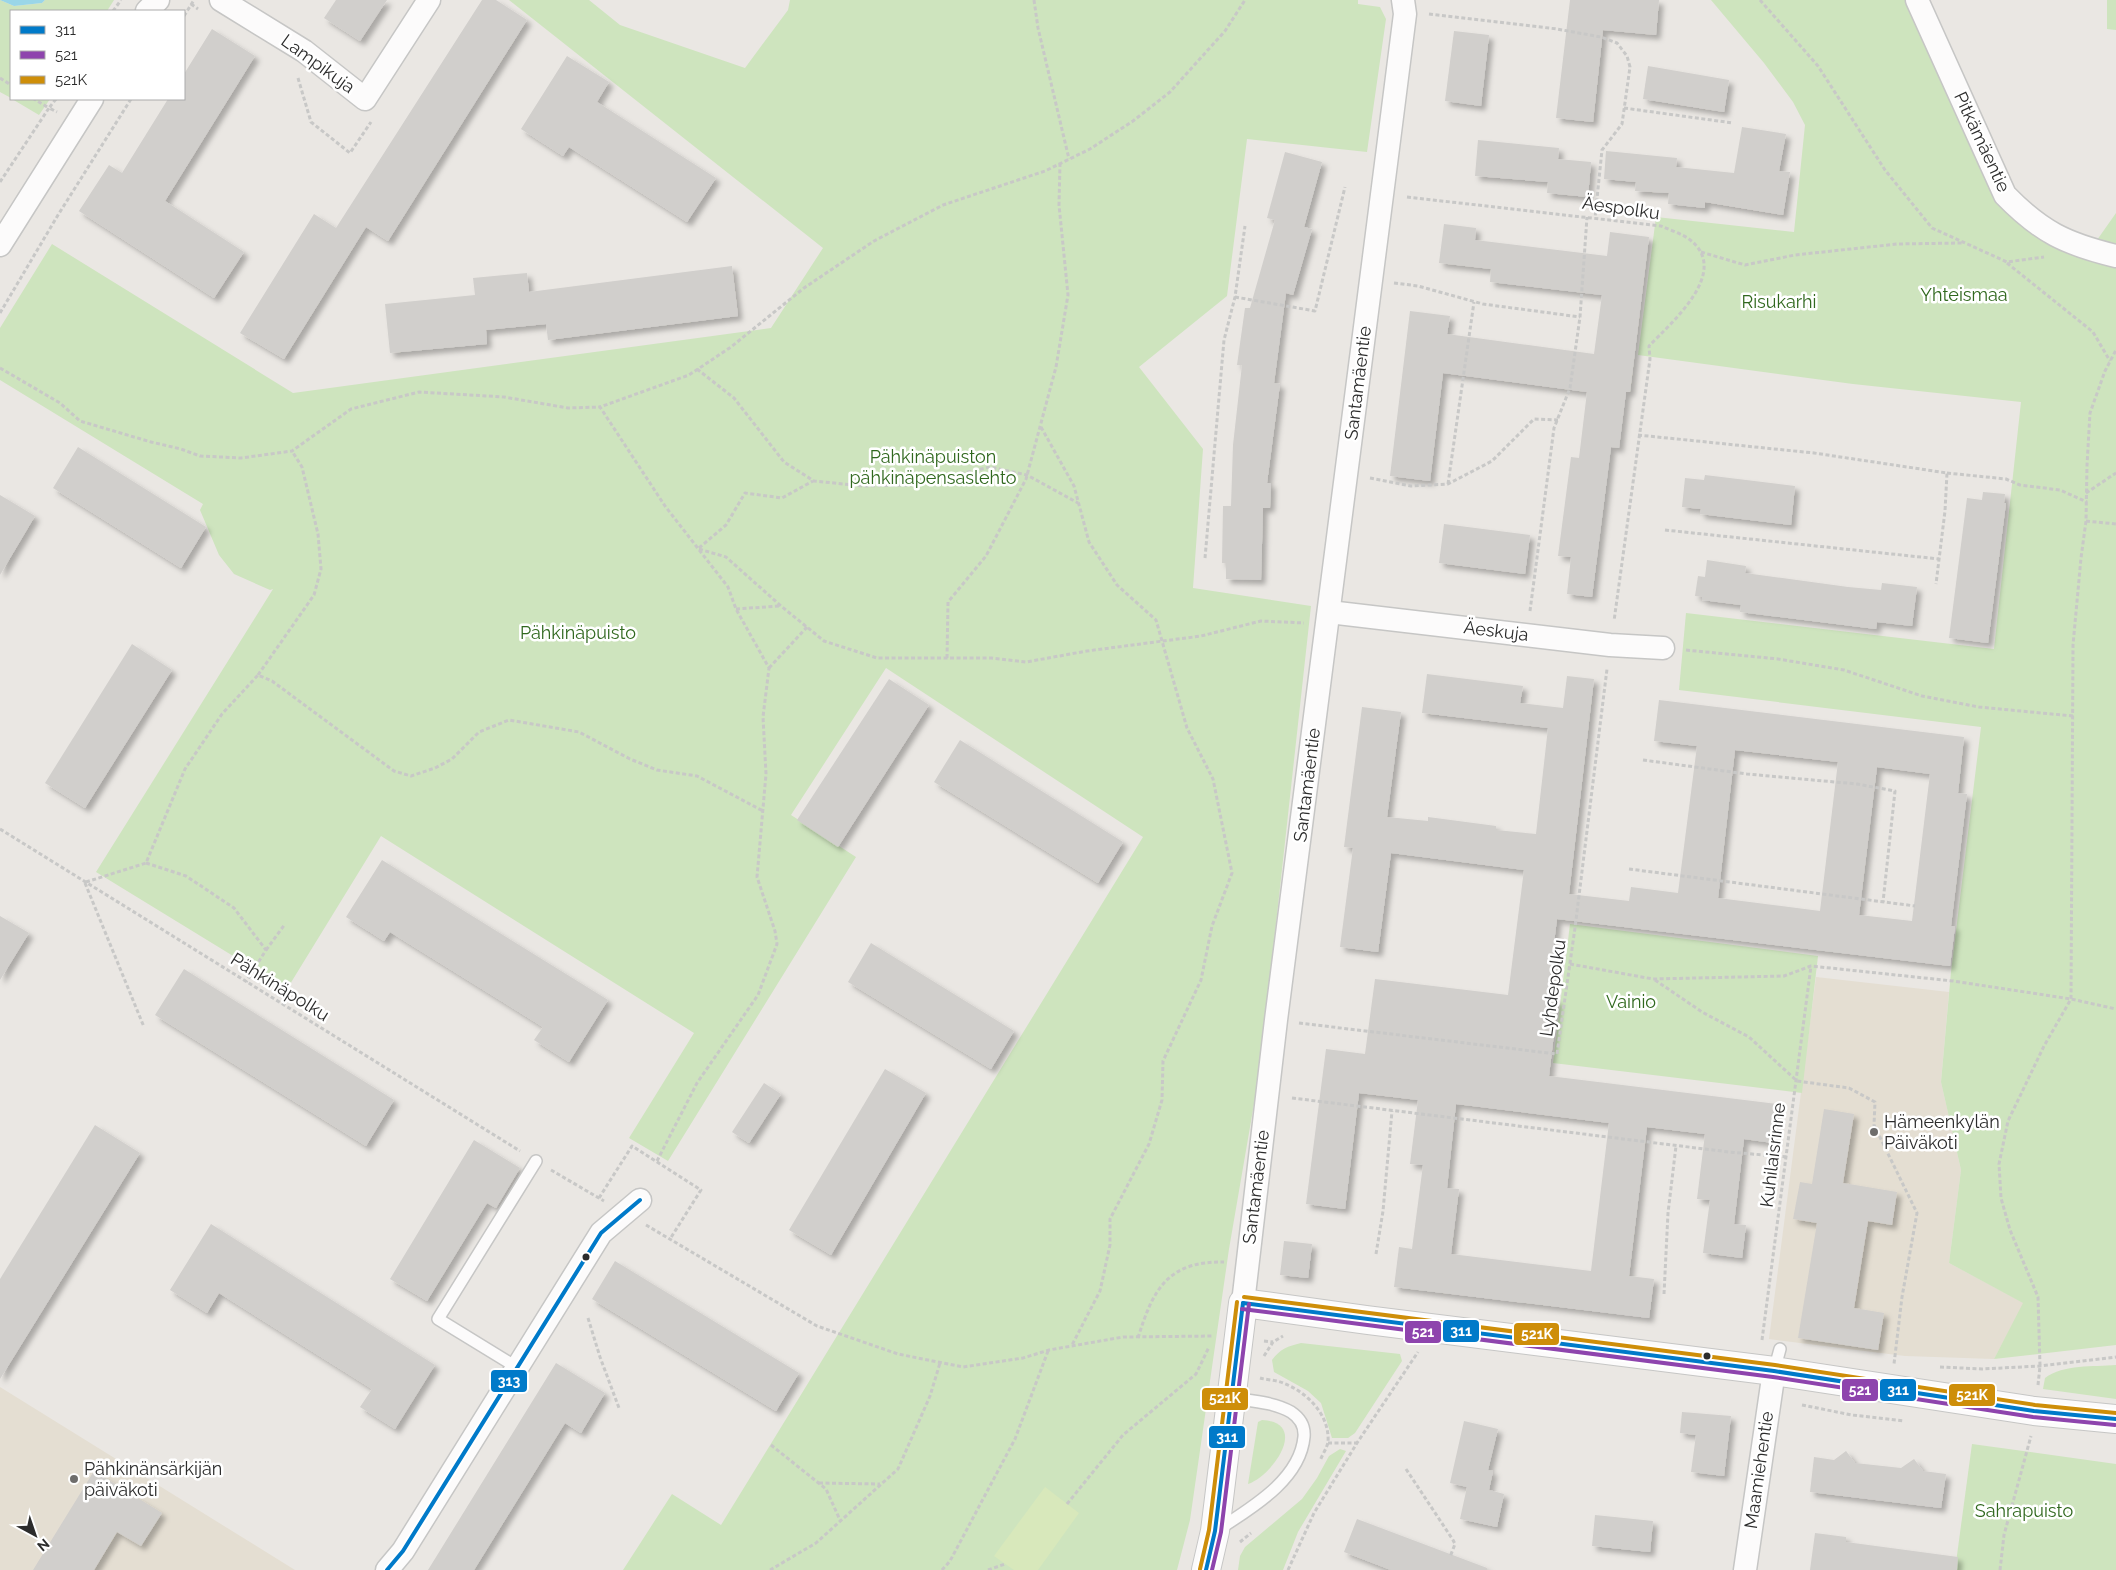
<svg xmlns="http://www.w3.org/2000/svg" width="2116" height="1570" viewBox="0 0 2116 1570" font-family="Raleway,sans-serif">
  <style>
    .education { fill: #e4ded2 }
    .green { fill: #cee4be }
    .pitch { fill: #d8e8bb }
    .water { fill: #9ad6e8 }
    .building { fill: #d1cfcc; fill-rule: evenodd; filter: url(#shadow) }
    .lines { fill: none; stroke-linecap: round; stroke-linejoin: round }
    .service-casing { stroke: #c6c6c5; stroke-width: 14 }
    .minor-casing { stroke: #c6c6c5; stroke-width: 25 }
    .tertiary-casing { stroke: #c6c6c5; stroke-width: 30 }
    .path { stroke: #c8c8c7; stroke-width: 3; stroke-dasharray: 4 2.5; stroke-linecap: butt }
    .service { stroke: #fcfbfb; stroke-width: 11 }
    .minor { stroke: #fcfbfb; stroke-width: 22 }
    .tertiary { stroke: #fcfbfb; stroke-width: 28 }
    .bus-1-casing { stroke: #fff; stroke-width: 8 }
    .bus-2-casing { stroke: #fff; stroke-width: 8 }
    .bus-3-casing { stroke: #fff; stroke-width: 8 }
    .bus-4-casing { stroke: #fff; stroke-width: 8 }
    .bus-1 { stroke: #007ac9; stroke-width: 4 }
    .bus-2 { stroke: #8e44ad; stroke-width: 4 }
    .bus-3 { stroke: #ce8e09; stroke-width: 4 }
    .bus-4 { stroke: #007ac9; stroke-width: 4 }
    .poi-dot { fill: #6e6d6c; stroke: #fff; stroke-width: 2 }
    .bus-dot { fill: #2c2c2c; stroke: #fff; stroke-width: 2 }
    .labels { text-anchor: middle; stroke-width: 5; stroke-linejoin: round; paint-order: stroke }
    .street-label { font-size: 18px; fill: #2c2c2c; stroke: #fff }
    .park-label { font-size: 18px; fill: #30681e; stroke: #fff }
    .poi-label { font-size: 18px; fill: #2c2c2c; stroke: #fff; text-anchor: start }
    .line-badge { stroke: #fff; stroke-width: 2 }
    .badge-label { font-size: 14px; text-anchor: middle; font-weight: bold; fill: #fff }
  </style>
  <defs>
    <filter id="shadow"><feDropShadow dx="4.5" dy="4.5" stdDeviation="2.5" flood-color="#0004"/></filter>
  </defs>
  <rect width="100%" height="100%" fill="#eae7e3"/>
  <g class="education">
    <path d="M1816,977l133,15 -8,90 20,88 -12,93 75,40 -30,56 -89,-3 -136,-17z"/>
    <path d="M0,1387l295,183h-295z"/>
  </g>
  <g class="green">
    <path d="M0,0l14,6 28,-3 3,-3h69l-7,11h-96v87l-11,-6z"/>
    <path d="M509,0h80l31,25 125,43 43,-58 2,-10h568v4l22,3 6,12 -19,133 -120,-13 -20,157 -88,71 64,82 -10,139 118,18 -51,463 -31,180 -39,271 -13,50h-554l49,-76 49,31 422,-688 -257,-169 -95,147 65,42 -188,304 -39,-23 65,-105 -313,-197 -94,153 -191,-117 177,-283 -3,1 -36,-16 -15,-19 -19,-45 3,-6 -203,-124v-52l52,-84 241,149 478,-65 52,-80z"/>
    <path d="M1711,0h219l-8,12 83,183 85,55 26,-37v1132l-122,14 29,-56 -74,-40 12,-93 -20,-88 10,-110 30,-245 -302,-37 7,-77 308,36 27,-247 -168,-18 -215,-29 18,-138 138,15 11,-107 -12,-23 -29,-39z"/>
    <path d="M2107,0h9v30l-9,-1z"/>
    <path d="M12,99h38l-11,16z"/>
    <path d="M1570,924l248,32 -16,137 -249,-30z"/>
    <path d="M1301,1343l99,11 2,7 -47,72 -7,5h-16l-11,-35 -13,-12 -34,-19 -2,-12c8,-11 16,-14 29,-17z"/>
    <path d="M2116,1365v34l-73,-10 2,-11c19,-14 48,-11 71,-13z"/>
    <path d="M1262,1420c48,3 10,56 -14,64l10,-62z"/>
    <path d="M1972,1444l144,20v106h-161z"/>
    <path d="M1340,1449l6,2 -48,81 -15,38h-45l2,-14 5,-9 57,-48 15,-21 12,-22z"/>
  </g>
  <path class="pitch" d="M1045,1487l34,26 -41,57h-24l-20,-14z"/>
  <path class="water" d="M0,0h45l-3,3 -28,3z"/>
  <g class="building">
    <path d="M336,0h51l-27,41 -36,-23z"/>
    <path d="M482,0h14l31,20 -139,221 -22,-14 -82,132 -44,-26 74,-119 22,14z"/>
    <path d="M1570,0h89l-3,35 -53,-5 -10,92 -37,-4z"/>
    <path d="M212,29l43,27 -90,145 79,51 -30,46 -135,-87 30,-46 13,8 46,-74h16v-25z"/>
    <path d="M1454,31l35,4 -8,71 -36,-5z"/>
    <path d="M567,56l42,26 -12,20 119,76 -29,44 -118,-75 -6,9 -42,-27z"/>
    <path d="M1648,66l81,14 -5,32 -81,-13z"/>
    <path d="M1742,127l44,7 -7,37 11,1 -7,43 -78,-13v6l-37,-4 1,-11 -34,-2 1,-9 -32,-3 2,-28 71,7 -1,9 58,6z"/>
    <path d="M1478,140l81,8 -1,11 33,3 -3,35 -41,-4 1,-11 -73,-6z"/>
    <path d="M1285,152l37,10 -18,65 8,2 -19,66 -7,-2 -12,90 6,1 -13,99h4l-1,25h-7l-2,72 -35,-1v-16h-4l1,-57h8l2,-61 9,-80h-5l8,-57h5l25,-88 -8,-2z"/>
    <path d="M1444,224l32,4 -1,12 132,16 3,-24 39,5 -19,155h-4l-7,56 -8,-1 -19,150 -25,-3 4,-37 -13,-1 13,-99 8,1 8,-66 -144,-19 -13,108 -40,-5 20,-165 40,5 -3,18 147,20 8,-59 -112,-13 1,-13 -52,-6z"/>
    <path d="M732,266l6,50 -190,24 -2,-16 -60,6 1,14 -97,9 -5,-49 90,-9 -2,-17 54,-5 2,19z"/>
    <path d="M78,447l128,80 -25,41 -128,-80z"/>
    <path d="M1705,475l90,11 -4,39 -91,-11 1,-5 -19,-2 3,-29 19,2z"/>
    <path d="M1983,492l22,2 -1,9h2l-18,140 -39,-5 18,-140 15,2z"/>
    <path d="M0,495l35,21 -35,59z"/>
    <path d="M1444,524l86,11 -5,39 -86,-11z"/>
    <path d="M1707,560l39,6 -1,7 103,14 33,3 1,-7 35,4 -5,39 -35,-4 -1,7 -136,-17 1,-7 -39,-5v-3l-7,-1 3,-20 7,1z"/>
    <path d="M132,644l40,26 -87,138 -40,-25z"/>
    <path d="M1427,674l96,12 -3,17 43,5 4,-32 27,3 -25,215 60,7 2,-14 47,6 19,-147 -43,-5 5,-41 305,37 -6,56 9,1 -16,132h4l-5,40 -393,-47 -10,80 11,1 -9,76 228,28 -4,39 -29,-4 -10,85 12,1 -4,33 -39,-5 7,-53 -13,-1 8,-65 -58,-7 -18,149 25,3 -5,39 -255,-31 5,-40 13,2 11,-84 -13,-1 8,-64 -59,-7 -14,116 -39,-5 20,-155 39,5 10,-75 133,16 16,-125 -133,-17 -13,99 -38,-5 13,-99 -9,-1 18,-140 39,5 -14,105 41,4v-4l68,9v4l40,4 12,-106 -126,-15zM1735,750l103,12 -18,149 -102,-13zM1877,767l53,7 -18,147 -53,-6zM1456,1104l153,19 -18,148 -140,-17 8,-65 -12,-1z"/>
    <path d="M889,679l40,26 -91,142 -41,-27z"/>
    <path d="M960,740l163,102 -25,41 -164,-101z"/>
    <path d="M382,860l226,140 -39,62 -35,-22 9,-13 -153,-95 -6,9 -38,-24z"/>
    <path d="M0,916l29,17 -29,47z"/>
    <path d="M871,943l143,88 -23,38 -143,-87z"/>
    <path d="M184,969l210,131 -28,46 -211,-131z"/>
    <path d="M885,1069l41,24 -95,162 -42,-25z"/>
    <path d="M764,1083l17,11 -32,49 -17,-11z"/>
    <path d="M1824,1109l30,5 -11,69 54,9 -5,33 -24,-4 -14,87 30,5 -6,37 -80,-12 19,-115 -24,-4 7,-37 12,2z"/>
    <path d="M95,1125l45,28 -140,226v-100z"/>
    <path d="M474,1140l46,28 -24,40 -9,-5 -60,98 -37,-22z"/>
    <path d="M211,1224l224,141 -40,64 -35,-22 12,-18 -153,-96 -12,20 -37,-23z"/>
    <path d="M1284,1241l28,3 -4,34 -28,-3z"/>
    <path d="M615,1261l184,112 -23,38 -184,-112z"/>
    <path d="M556,1363l49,30 -24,40 -16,-10 -91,147h-46z"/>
    <path d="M1682,1412l49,4 -7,60 -33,-4 5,-37 -16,-2z"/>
    <path d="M1464,1421l34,8 -10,41 5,1 -4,19 15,4 -7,33 -37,-8 7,-32 -17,-4z"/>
    <path d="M1846,1451l9,12 46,5 13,-9 9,12 23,3 -5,34 -131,-16 4,-35 20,3z"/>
    <path d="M94,1471l68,42 -21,33 -24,-14 -23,38h-61z"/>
    <path d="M1595,1515l58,6 -3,31 -58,-6z"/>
    <path d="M1357,1519l130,49v2h-96l-47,-18z"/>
    <path d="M1815,1533l31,4v5l112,15 -1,13h-147z"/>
  </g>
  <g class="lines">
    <defs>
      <g id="service">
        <path d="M518,1368l-80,-49 98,-158"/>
        <path d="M1774,1371l6,-22"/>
        <path d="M1219,1529c32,-21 81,-49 85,-92 1,-11 -4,-19 -13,-25 -17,-10 -41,-11 -60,-14"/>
      </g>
      <g id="minor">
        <path d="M221,0l83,51 61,48 64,-99"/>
        <path d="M1917,0l88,195c36,37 61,49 111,61"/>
        <path d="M147,11l11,-11"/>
        <path d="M0,245l92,-146"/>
        <path d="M1329,612l281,33 53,3"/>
        <path d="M1243,1303l33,-283 112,-872 17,-134 -2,-14"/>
        <path d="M387,1570l16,-19 198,-318 39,-33"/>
        <path d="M1745,1570l29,-199"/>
      </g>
      <path id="tertiary" d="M1206,1570l9,-39 28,-228 124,17 407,51 260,40 82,8"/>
    </defs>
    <use href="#service" class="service-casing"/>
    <use href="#minor" class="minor-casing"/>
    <use href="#tertiary" class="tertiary-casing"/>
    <g class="path">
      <path d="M1034,0l4,28 31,131"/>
      <path d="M1760,0l58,66 67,104 47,58 75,34 37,-5"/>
      <path d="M191,4l7,5"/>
      <path d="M113,11l8,-11"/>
      <path d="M1429,14l128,15 44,8 16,6 10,13 3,11 -8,57 -20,26 -7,68"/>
      <path d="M184,16l10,-16"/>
      <path d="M0,78l11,7"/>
      <path d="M298,78l13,44 39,31 21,-31"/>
      <path d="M56,99l-7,9 8,4"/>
      <path d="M1624,108l109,15"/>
      <path d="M0,182l49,-74 -15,-9"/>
      <path d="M1407,197l254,29c9,4 21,8 28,13 43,32 -17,83 -40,107l1,13 -36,262"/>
      <path d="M1701,252l44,13 50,-10 102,-11 65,-1"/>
      <path d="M2007,263l86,69 17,29"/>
      <path d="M1394,283l24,3 65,18 97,13"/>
      <path d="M1235,297l80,14 30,-124"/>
      <path d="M0,313l58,-98 73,-116"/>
      <path d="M0,368l60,35 20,18 71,21 30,7 19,7 41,2 51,-7 59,-42 68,-17 85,5 64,11 32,-1"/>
      <path d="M697,369l37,29 50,64 30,19 49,5 49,-1 78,-18 37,8 51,28"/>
      <path d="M1041,427l33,59 15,56 28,43 39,35 31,108 26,51 19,94 -20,53 -11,54 -38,81 -1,39 -13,44 -39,75v26l-10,46 -28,54"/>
      <path d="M1638,435l176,18 133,20 -2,38 -9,73"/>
      <path d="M1947,473l59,6 14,6 40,5 27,12"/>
      <path d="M1370,478l41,8 37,-2 44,-23 42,-42 24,1"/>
      <path d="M1448,484l26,-182"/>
      <path d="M2086,493l30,-20"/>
      <path d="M2086,521l30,3"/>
      <path d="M1665,530l274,29"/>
      <path d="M699,548l27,-23 19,-32 37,5 31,-17"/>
      <path d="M699,549l27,8 55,49 43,35 53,17h114l35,4 61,-11 114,-15 60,-15 43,2"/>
      <path d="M1205,558l19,-218 11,-43 10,-71"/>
      <path d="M736,609l44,-3"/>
      <path d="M1530,611l24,-183 16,-40 10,-71 7,-100"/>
      <path d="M1686,650l92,9 66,11 78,26 57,11 94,9"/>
      <path d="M947,658l1,-56 38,-46 40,-77 30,-112 12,-72 -9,-90 1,-42"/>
      <path d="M769,668l38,-41"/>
      <path d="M258,675l56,-80 7,-26 -3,-35 -16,-67 -10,-16"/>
      <path d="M1643,760l104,14 110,10 38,7 -12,111"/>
      <path d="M0,829l520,322"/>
      <path d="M146,863l40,13 48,32 32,42 -20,32"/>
      <path d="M1629,869l286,37"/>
      <path d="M86,882l60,-19 39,-94 37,-55 36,-39 14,6 122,90 17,5 24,-8 17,-9 27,-27 30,-12 70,12 51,27 27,11 40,6 66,35"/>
      <path d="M85,883l59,144"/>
      <path d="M266,950l19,-26"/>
      <path d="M1570,964l83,15 131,-3 27,-10 142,15 118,18 45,10"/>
      <path d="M1655,980l47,32 47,25 48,44 52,7 26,14 -1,23 43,88 -15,84 -8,67"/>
      <path d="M1299,1023l258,31 18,-126 32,-259"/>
      <path d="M1292,1098l437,54 58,5"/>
      <path d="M657,1161l40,-78 61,-88 19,-51 -2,-13 -18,-54 9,-103 -3,-57 6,-49 -33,-59 -8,-22 -63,-81 -65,-99 89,-32 42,-28 73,-59 70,-47 69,-36 102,-34 45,-22 43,-28 37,-29 55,-61 20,-31"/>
      <path d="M551,1170l53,31"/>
      <path d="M599,1198l33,-52 69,44 -31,49"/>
      <path d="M646,1225l171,101 81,28 65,13 60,-9 26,-8 74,-13 90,-1"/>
      <path d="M1376,1254l7,-43 9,-100"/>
      <path d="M1664,1294l4,-81 8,-67"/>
      <path d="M588,1318l12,39 19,51"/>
      <path d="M1138,1338c15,-49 30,-77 86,-76"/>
      <path d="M1762,1340l49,-374"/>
      <path d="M1264,1341l9,1"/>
      <path d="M1264,1356l9,-14 10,-6"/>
      <path d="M1940,1367l42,2 58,-3 76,-9"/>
      <path d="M1260,1378c7,2 16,2 23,5 24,9 47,32 45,59 -1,6 -6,13 -8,19"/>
      <path d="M2038,1385l2,-19 -2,-69 -28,-67 -9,-32 -2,-34 9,-43 36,-75 27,-47 2,-354 8,-87 5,-37 1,-56 3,-52 15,-42 11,-21"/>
      <path d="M1802,1405l50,10 52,6"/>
      <path d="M1328,1443h29"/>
      <path d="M771,1445l55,44 14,31"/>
      <path d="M1406,1469l47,71 2,4 -5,13"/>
      <path d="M819,1483l61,1"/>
      <path d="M1067,1504l56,-69 73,-61 13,-27"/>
      <path d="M1240,1542l11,-9"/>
      <path d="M770,1570l46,-27 82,-74 32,-73 10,-33"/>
      <path d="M942,1570l8,-9 65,-122 33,-88"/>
      <path d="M988,1570l17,-6"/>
      <path d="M1288,1570l26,-57 43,-70 61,-91"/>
      <path d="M2000,1570l4,-35 27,-99"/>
    </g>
    <use href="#service" class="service"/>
    <use href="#minor" class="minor"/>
    <use href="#tertiary" class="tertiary"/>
    <defs>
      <g id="bus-1">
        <path d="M1243,1303l531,68 260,40 82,8"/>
        <path d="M1206,1570l9,-39 28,-228"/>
      </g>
      <g id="bus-2">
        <path d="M1242,1309l531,68 260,40 82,8"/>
        <path d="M1212,1570l9,-38 28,-228"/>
      </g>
      <g id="bus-3">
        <path d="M1244,1297l531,68 260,40 81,8"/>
        <path d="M1200,1569l9,-39 28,-228"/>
      </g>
      <path id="bus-4" d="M387,1570l16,-19 198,-318 39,-33"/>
    </defs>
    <use href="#bus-1" class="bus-1-casing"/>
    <use href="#bus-2" class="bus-2-casing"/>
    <use href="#bus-3" class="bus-3-casing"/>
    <use href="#bus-4" class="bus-4-casing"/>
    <use href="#bus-1" class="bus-1"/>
    <use href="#bus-2" class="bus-2"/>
    <use href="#bus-3" class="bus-3"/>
    <use href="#bus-4" class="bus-4"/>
  </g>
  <g class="poi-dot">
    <circle cx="1874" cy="1132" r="5"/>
    <circle cx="74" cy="1479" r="5"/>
  </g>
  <g class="bus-dot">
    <circle cx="586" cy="1257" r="4.5"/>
    <circle cx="1707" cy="1356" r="4.5"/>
  </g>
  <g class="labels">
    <g class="street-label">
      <text transform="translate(318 64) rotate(36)" y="6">Lampikuja</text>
      <text transform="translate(1982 142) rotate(65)" y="6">Pitkämäentie</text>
      <text transform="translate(1621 208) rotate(8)" y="6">Äespolku</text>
      <text transform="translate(1358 383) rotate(-83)" y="6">Santamäentie</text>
      <text transform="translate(1496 631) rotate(7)" y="6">Äeskuja</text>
      <text transform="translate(1307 785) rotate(-83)" y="6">Santamäentie</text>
      <text transform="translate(280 987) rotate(32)" y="6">Pähkinäpolku</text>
      <text transform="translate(1553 988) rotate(-82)" y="6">Lyhdepolku</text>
      <text transform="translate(1773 1155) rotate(-83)" y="6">Kuhilaisrinne</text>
      <text transform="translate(1256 1187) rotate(-83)" y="6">Santamäentie</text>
      <text transform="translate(1759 1470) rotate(-82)" y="6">Maamiehentie</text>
    </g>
    <g class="park-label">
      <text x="1964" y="301">Yhteismaa</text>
      <text x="1779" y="308">Risukarhi</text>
      <text x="933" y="463">Pähkinäpuiston<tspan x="933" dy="21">pähkinäpensaslehto</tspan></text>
      <text x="578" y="639">Pähkinäpuisto</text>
      <text x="1631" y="1008">Vainio</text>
      <text x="2024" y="1517">Sahrapuisto</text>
    </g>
    <g class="poi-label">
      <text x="1884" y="1128">Hämeenkylän<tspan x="1884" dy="21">Päiväkoti</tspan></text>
      <text x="84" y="1475">Pähkinänsärkijän<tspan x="84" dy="21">päiväkoti</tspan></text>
    </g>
  </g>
  <g class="line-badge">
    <rect x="1442" y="1319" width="38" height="24" rx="5" fill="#007ac9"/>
    <rect x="1404" y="1320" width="38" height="24" rx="5" fill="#8e44ad"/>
    <rect x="1513" y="1322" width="47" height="24" rx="5" fill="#ce8e09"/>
    <rect x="490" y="1369" width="38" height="24" rx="5" fill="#007ac9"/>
    <rect x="1879" y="1378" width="38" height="24" rx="5" fill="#007ac9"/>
    <rect x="1841" y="1378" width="38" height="24" rx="5" fill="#8e44ad"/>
    <rect x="1948" y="1383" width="48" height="24" rx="5" fill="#ce8e09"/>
    <rect x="1201" y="1387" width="48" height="24" rx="5" fill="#ce8e09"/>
    <rect x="1208" y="1425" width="38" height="24" rx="5" fill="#007ac9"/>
  </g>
  <g class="badge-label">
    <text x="1461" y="1336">311</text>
    <text x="1423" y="1337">521</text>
    <text x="1537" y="1339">521K</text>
    <text x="509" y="1386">313</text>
    <text x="1898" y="1395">311</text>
    <text x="1860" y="1395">521</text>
    <text x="1972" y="1400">521K</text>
    <text x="1225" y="1403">521K</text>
    <text x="1227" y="1442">311</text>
  </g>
  <rect x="10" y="10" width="175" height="90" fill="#ffffff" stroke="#ababab"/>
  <rect x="20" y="26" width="25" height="8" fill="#007ac9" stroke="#ababab"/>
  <text x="55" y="35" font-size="15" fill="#2c2c2c">311</text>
  <rect x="20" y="51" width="25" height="8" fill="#8e44ad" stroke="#ababab"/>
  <text x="55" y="60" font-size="15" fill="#2c2c2c">521</text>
  <rect x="20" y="76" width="25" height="8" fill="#ce8e09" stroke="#ababab"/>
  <text x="55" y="85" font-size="15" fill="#2c2c2c">521K</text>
  <g transform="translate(35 1535) rotate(140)" stroke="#ffffff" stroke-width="4" paint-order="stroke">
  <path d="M0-4L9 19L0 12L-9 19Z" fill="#2c2c2c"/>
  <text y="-8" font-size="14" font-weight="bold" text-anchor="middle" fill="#2c2c2c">N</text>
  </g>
</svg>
